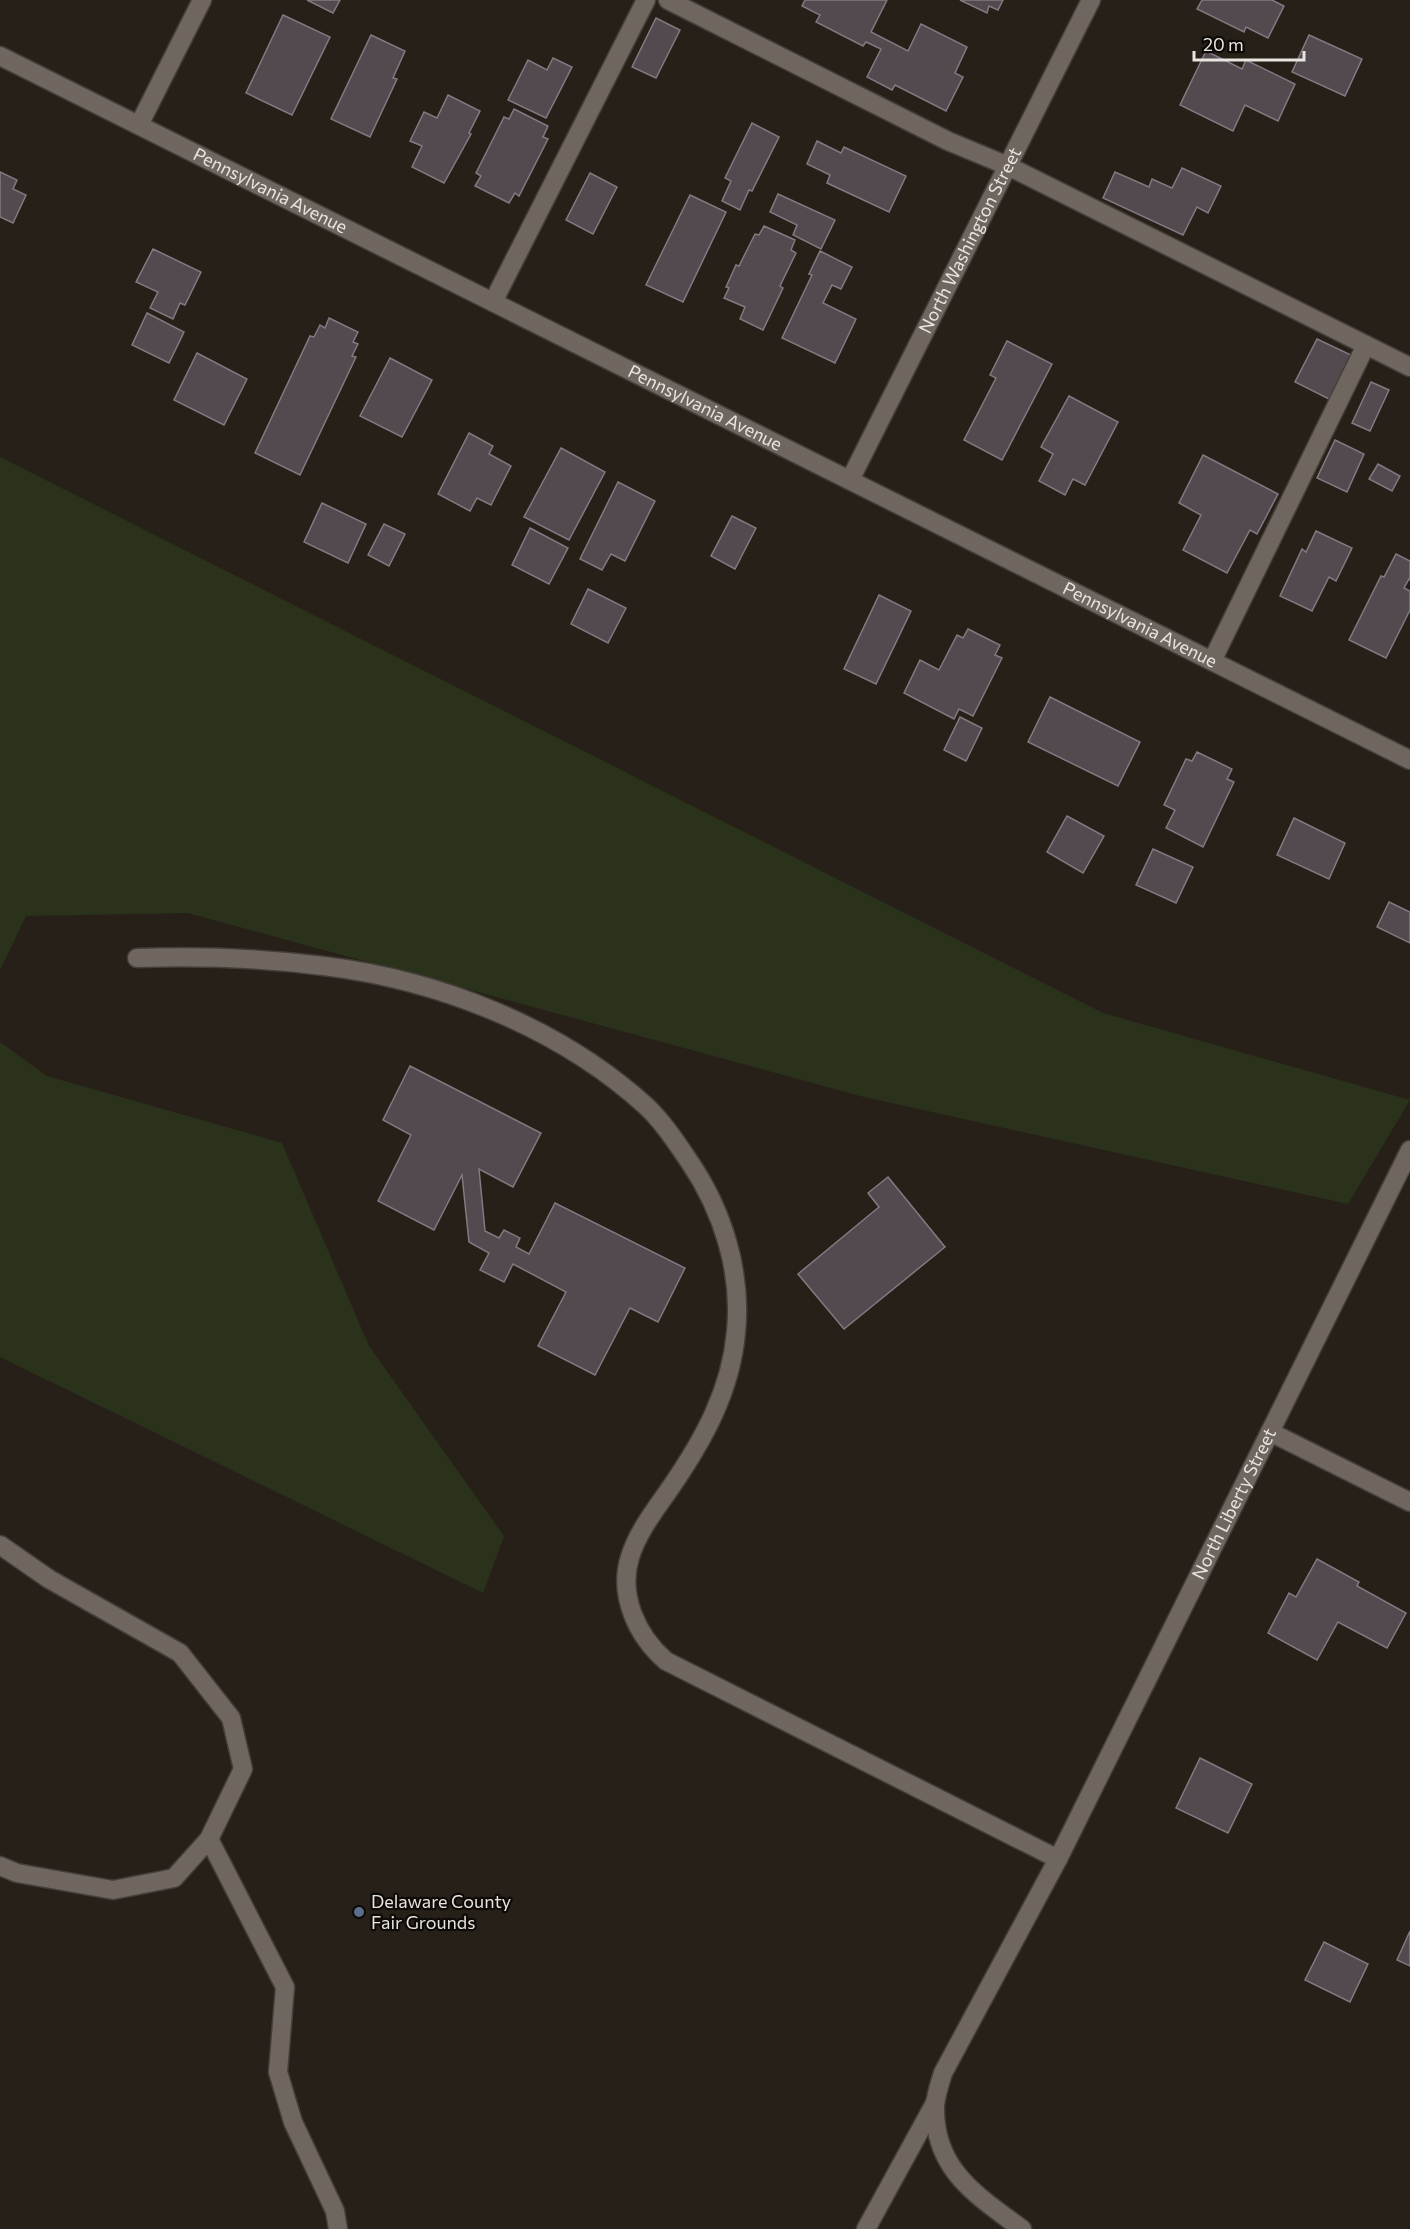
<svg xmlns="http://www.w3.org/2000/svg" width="1410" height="2229" viewBox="0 0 1410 2229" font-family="Commissioner,sans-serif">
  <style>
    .green { fill: #2b321c }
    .building { fill: #534a50; stroke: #837981; stroke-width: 1.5 }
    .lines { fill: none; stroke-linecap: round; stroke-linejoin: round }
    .service-casing { stroke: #433e39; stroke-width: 21 }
    .minor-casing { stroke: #433e39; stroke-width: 21 }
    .tertiary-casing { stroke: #433e39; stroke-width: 21 }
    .service { stroke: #6f675f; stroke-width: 18 }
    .minor { stroke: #6f675f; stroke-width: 18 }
    .tertiary { stroke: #6f675f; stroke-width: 18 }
    .service-dot { fill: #5c6f8a; stroke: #0d0a07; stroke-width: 2 }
    .labels { text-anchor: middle; stroke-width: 4.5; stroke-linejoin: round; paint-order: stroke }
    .street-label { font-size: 18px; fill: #e8e4df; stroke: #0d0a07 }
    .poi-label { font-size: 18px; fill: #e8e4df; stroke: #0d0a07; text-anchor: start }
  </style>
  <rect width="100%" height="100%" fill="#262018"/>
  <g class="green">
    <path d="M0,457l1103,556 307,87 -62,104 -488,-108 -672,-183 -162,3 -26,54z"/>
    <path d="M0,1042l47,34 235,67 87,203 135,190 -21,57 -483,-236z"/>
  </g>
  <g class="building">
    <path d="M307,0h33l-7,13z"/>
    <path d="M805,0h82l-16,32 37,19 13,-27 46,23 -12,26 8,4 -17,34 -51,-26 -3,5 -25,-13 14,-28 -15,-7 -3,4 -47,-24 4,-7 -18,-9z"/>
    <path d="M960,0h43l-5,10 -9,-4 -2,7z"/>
    <path d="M1202,0h70l12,6 -16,32 -22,-11 -2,5 -47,-23z"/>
    <path d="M283,15l47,22 -38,78 -46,-22z"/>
    <path d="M656,18l24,12 -24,48 -24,-11z"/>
    <path d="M371,35l34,16 -12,27 4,1 -27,58 -39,-18z"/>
    <path d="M1309,35l53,24 -17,37 -53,-24z"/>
    <path d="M1206,51l36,18 4,-9 49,24 -17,37 -33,-16 -12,26 -53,-26z"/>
    <path d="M553,58l19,9 -26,51 -38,-18 20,-40 19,10z"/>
    <path d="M448,95l32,16 -11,22 2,1 -27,49 -32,-16 10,-21 -12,-5 14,-29 13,6z"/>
    <path d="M514,109l34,17 -5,11 5,2 -29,57 -4,-3 -6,10 -34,-17 6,-10 -5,-3 28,-56 5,2z"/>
    <path d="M752,123l27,14 -27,54 -3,-1 -9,20 -18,-9 9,-20 -6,-3z"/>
    <path d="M817,141l24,12 3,-6 62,29 -17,36 -62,-29 3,-8 -23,-11z"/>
    <path d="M1182,168l39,18 -13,27 -11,-6 -14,28 -80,-37 12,-26 34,15 3,-8 20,9z"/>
    <path d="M0,172l17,8 -4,9 13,6 -13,28 -13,-6z"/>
    <path d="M590,173l27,14 -24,47 -27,-14z"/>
    <path d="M778,194l57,26 -14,29 -28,-14 4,-10 -27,-13z"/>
    <path d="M690,195l36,17 -43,90 -37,-17z"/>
    <path d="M764,226l31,14 -4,10 5,3 -16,33 3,2 -20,42 -23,-11 5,-12 -21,-9 5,-10 -3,-1 10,-22 3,1 16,-32 4,1z"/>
    <path d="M153,249l48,23 -16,33 -5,-2 -7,16 -23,-11 8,-16 -22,-10z"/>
    <path d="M820,251l32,16 -11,22 -9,-4 -9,18 33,16 -21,44 -53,-25 30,-63 -3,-1z"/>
    <path d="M147,313l37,19 -15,31 -37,-18z"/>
    <path d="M329,318l29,14 -5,10 5,2 -6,12 4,1 -56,118 -45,-22 55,-117 4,1 6,-12 5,3z"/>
    <path d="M1317,339l34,16 -22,44 -34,-17z"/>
    <path d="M1007,341l45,23 -50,96 -38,-20 32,-62 -6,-3z"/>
    <path d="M197,353l50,26 -23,46 -50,-25z"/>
    <path d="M390,358l42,22 -30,57 -42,-21z"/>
    <path d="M1371,382l18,8 -19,41 -18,-8z"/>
    <path d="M1069,396l49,26 -33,63 -12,-6 -8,16 -26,-14 14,-27 -12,-7z"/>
    <path d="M469,433l24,13 -4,8 22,12 -20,39 -14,-7 -7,13 -32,-17z"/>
    <path d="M1335,440l29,14 -17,38 -30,-14z"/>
    <path d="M561,448l44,24 -36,68 -45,-23z"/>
    <path d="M1203,455l75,39 -21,40 -7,-4 -23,43 -44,-23 18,-35 -22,-12z"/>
    <path d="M1378,464l22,12 -8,15 -23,-12z"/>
    <path d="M618,482l37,19 -30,60 -14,-7 -9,16 -22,-11z"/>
    <path d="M322,503l44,21 -18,39 -44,-21z"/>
    <path d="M732,516l24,12 -21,41 -24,-13z"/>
    <path d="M384,524l21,10 -16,32 -21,-11z"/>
    <path d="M530,528l38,20 -19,36 -37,-19z"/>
    <path d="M1316,531l36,17 -16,33 -7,-4 -17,34 -32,-15 22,-47 4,3z"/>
    <path d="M1396,554l14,7v19l-1,-1 -5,9 6,3v19l-24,48 -37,-18 32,-64 3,1z"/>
    <path d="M588,589l38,19 -18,35 -37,-19z"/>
    <path d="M879,595l32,16 -35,73 -32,-15z"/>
    <path d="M968,629l32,16 -5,10 7,3 -29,58 -14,-7 -5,10 -50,-26 16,-33 19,10 18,-35 6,3z"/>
    <path d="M1050,697l90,45 -22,44 -90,-44z"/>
    <path d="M960,717l22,11 -16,33 -22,-11z"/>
    <path d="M1197,752l35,17 -5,10 7,3 -31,65 -37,-19 9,-18 -11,-5 22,-46 6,2z"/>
    <path d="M1067,816l37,20 -21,37 -36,-21z"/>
    <path d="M1294,818l51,25 -16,36 -52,-24z"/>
    <path d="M1153,849l40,18 -17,36 -40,-18z"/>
    <path d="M1389,902l21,10v31l-33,-16z"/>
    <path d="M410,1066l131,67 -28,54 -34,-18 6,62 14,7 5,-8 16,8 -4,9 13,7 26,-51 130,65 -27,54 -28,-14 -35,67 -57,-29 28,-54 -53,-28 -9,18 -24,-12 9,-17 -20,-11 -7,-67 -28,55 -56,-29 33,-66 -28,-15z"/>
    <path d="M888,1177l57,70 -101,82 -46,-55 81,-67 -11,-14z"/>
    <path d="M1317,1559l42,23 -2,4 49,27 -19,35 -49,-26 -21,38 -49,-27 21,-40 7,4z"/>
    <path d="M1200,1758l52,26 -24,49 -52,-25z"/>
    <path d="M1410,1931v35l-13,-6z"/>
    <path d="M1324,1942l44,22 -18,38 -45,-22z"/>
  </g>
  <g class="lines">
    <defs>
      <g id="service">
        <path d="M668,0l280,141 60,25 402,201"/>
        <path d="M493,302l153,-302"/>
        <path d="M1212,661l154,-316"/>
        <path d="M0,1545l49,34 131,74 51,65 12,51 -34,70 -35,39 -61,12 -96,-17 -17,-7"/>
        <path d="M209,1839l76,148 -7,85 15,50 42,89 3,18"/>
        <path d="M866,2229l69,-126"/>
        <path d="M1022,2229c-46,-34 -89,-60 -87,-124 1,-11 5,-22 8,-32l115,-214"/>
      </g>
      <g id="minor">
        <path d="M139,125l63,-125"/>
        <path id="s1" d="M850,480l241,-480"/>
        <path id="s2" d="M137,958c62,-2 125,0 187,8 115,14 235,61 322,140 17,16 30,36 43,55 34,50 53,111 47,171 -5,58 -32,107 -65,155 -15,22 -33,44 -41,70 -12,38 7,79 36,104l392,198 352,-709"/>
        <path d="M1270,1432l140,70"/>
      </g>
      <g id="tertiary">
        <path id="s3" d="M0,56l1410,704"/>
      </g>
    </defs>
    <use href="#service" class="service-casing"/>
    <use href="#minor" class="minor-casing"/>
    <use href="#tertiary" class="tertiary-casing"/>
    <use href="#service" class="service"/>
    <use href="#minor" class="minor"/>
    <use href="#tertiary" class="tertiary"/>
  </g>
  <circle class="service-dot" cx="359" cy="1912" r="6"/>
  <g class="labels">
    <g class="street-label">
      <text dy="6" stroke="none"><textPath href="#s3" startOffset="302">Pennsylvania Avenue</textPath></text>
      <text dy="6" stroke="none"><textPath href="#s1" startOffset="268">North Washington Street</textPath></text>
      <text dy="6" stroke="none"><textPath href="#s3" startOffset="788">Pennsylvania Avenue</textPath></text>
      <text dy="6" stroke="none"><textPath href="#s3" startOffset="1274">Pennsylvania Avenue</textPath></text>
      <text dy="6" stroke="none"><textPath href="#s2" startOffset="1998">North Liberty Street</textPath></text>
    </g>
    <g class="poi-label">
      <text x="371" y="1908">Delaware County<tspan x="371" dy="21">Fair Grounds</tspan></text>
    </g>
  </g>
  <path d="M1194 51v9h110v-9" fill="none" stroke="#e8e4df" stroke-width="3"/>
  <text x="1203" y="51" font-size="18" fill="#e8e4df" stroke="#0d0a07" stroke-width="4.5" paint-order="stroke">20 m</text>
</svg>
